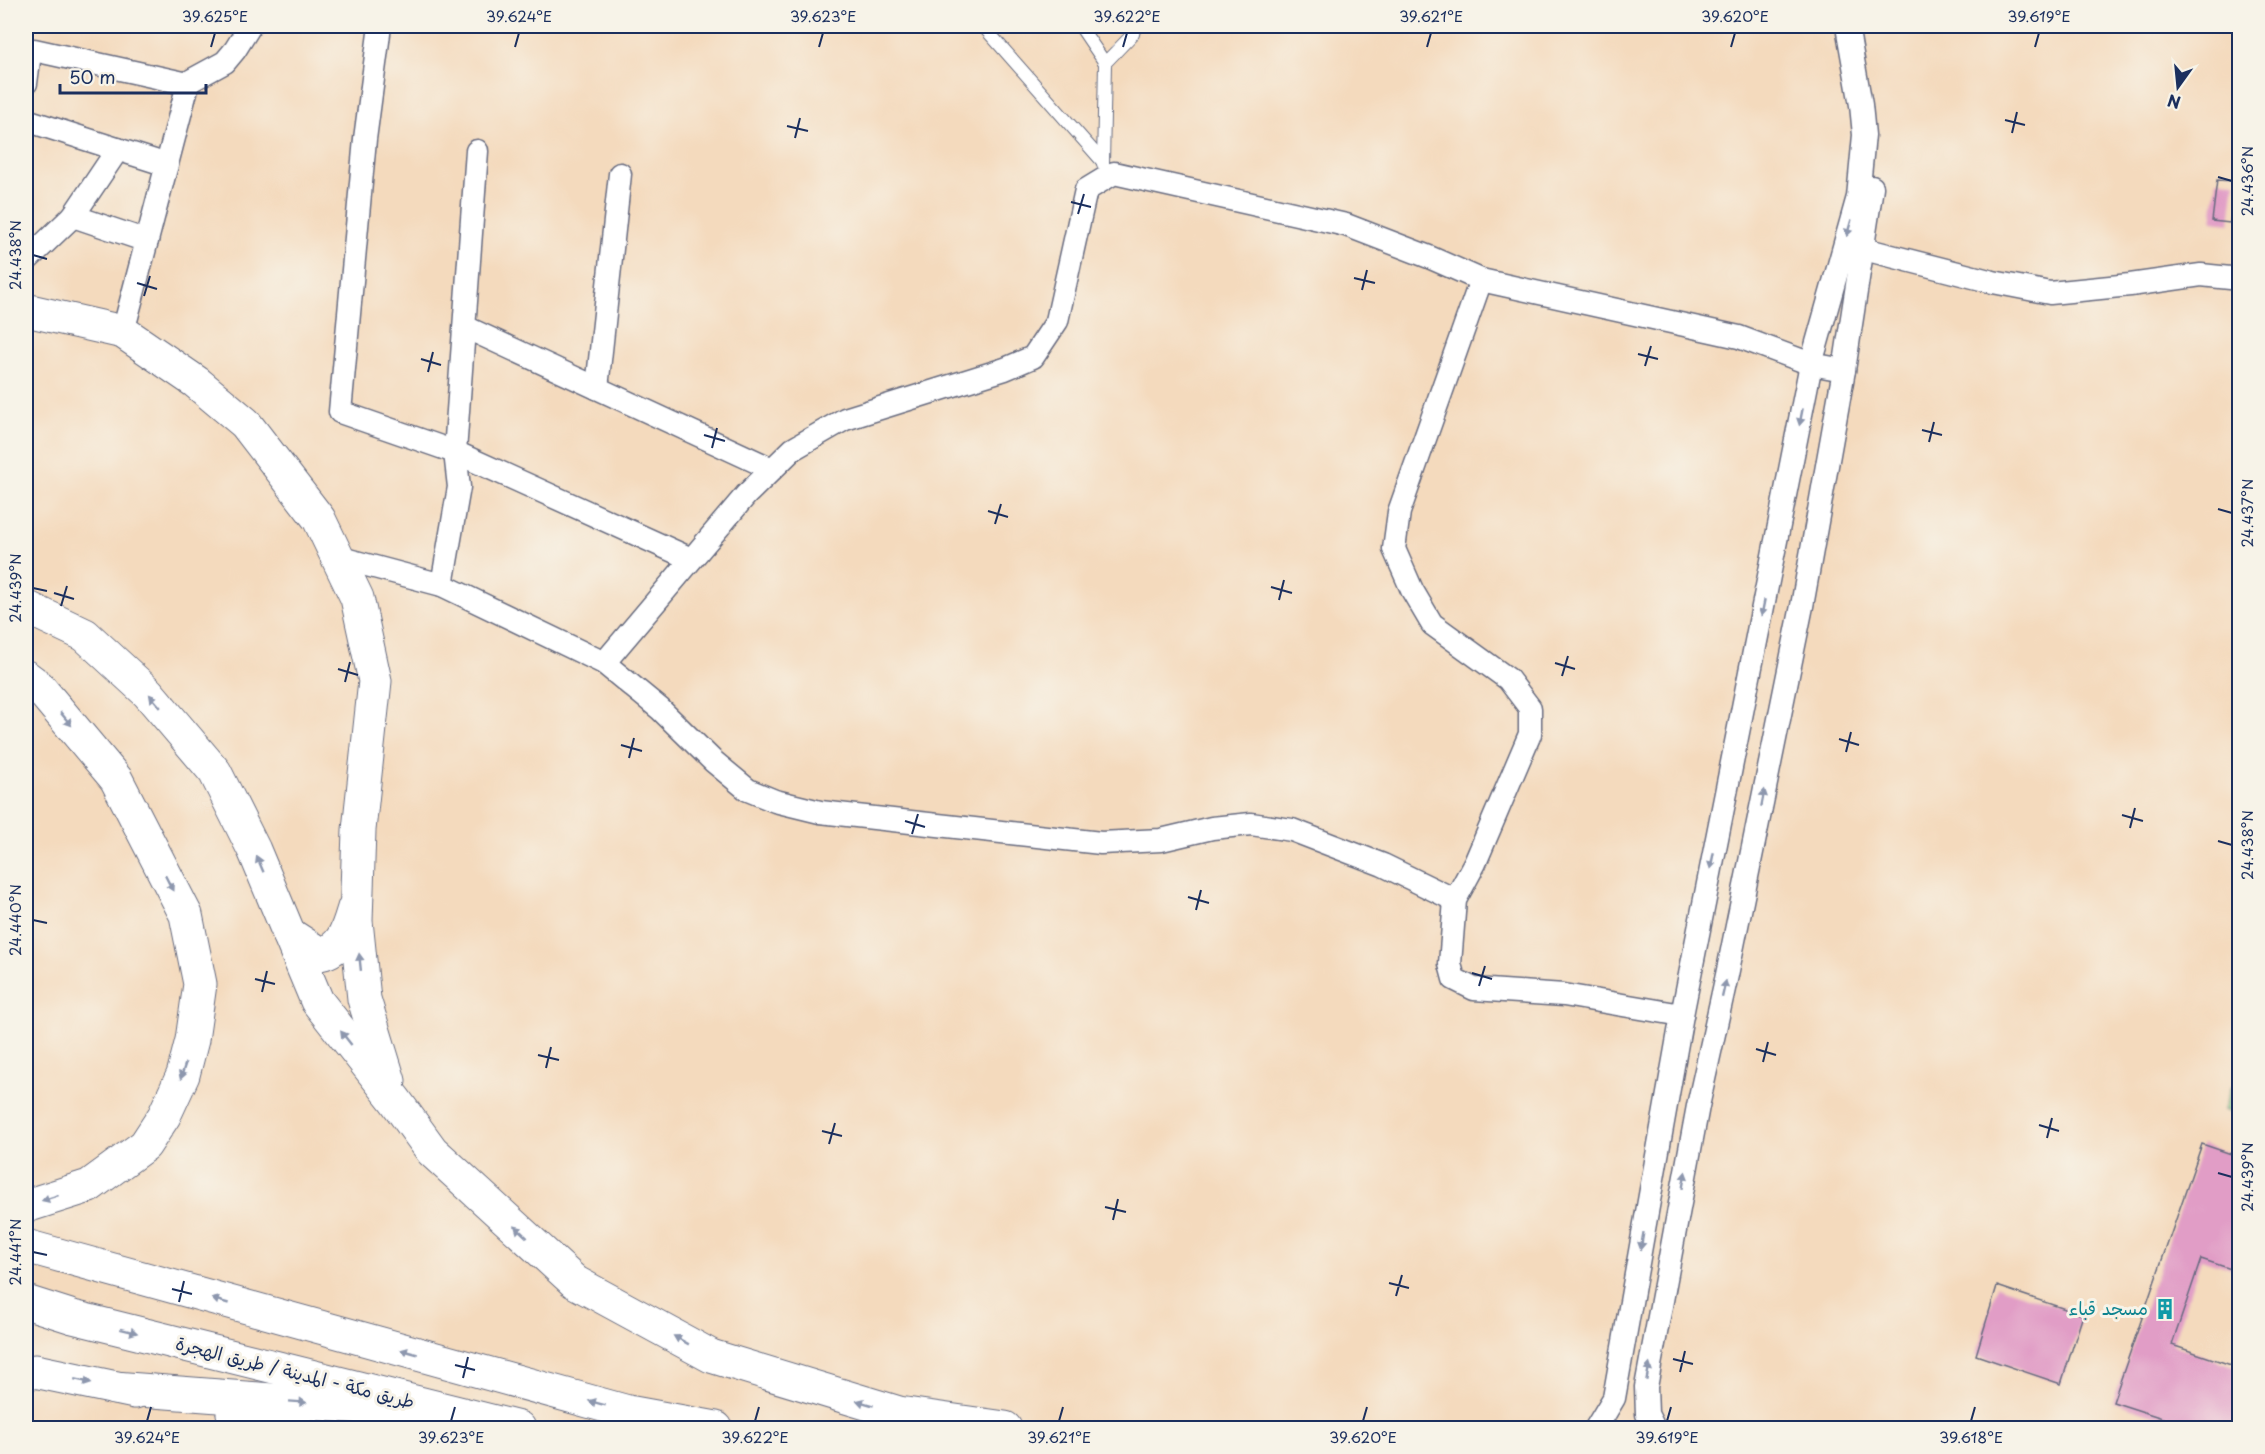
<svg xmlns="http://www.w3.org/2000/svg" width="2265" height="1454" viewBox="0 0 2265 1454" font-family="'Playpen Sans','Playpen Sans Arabic',sans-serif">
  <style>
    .grass { fill: url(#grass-tufts); stroke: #507c71; stroke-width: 1.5 }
    .building { fill: #e19dc6 }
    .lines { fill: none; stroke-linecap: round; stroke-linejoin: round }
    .service-casing { stroke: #676b7f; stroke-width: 14 }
    .minor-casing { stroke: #676b7f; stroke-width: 25 }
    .secondary-casing { stroke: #676b7f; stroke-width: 35 }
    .motorway-casing { stroke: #676b7f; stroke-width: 35 }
    .service { stroke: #fff; stroke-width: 12 }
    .minor { stroke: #fff; stroke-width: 22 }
    .secondary { stroke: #fff; stroke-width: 33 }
    .motorway { stroke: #fff; stroke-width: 33 }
    .oneway { fill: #8d97ae }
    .ticks { fill: none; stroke: #1b2f5e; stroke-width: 2 }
    .labels { text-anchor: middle; stroke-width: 6; stroke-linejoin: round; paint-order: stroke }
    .culture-label { font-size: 18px; fill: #0d838f; stroke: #f7f3e8; text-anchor: end }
    .street-label { font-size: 18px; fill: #1b2f5e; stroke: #f7f3e8 }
    .neatline { fill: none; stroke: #1b2f5e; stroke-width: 2 }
    .ticks-label { font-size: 15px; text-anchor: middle; fill: #1b2f5e }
  </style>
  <defs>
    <pattern id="grass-tufts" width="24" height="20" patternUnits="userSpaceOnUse" patternTransform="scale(1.5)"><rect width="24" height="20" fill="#84ca84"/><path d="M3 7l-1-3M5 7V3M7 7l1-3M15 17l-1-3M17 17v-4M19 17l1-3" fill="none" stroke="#6ba46f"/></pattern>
  </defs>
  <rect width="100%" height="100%" fill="#f7f3e8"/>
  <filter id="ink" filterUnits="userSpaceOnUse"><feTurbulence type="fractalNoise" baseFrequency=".0167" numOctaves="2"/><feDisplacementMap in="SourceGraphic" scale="12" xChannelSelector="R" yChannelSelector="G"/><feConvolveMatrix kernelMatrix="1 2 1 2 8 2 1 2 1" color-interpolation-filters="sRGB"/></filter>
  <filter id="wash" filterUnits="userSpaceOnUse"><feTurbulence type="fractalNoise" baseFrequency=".008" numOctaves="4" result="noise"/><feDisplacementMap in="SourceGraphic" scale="24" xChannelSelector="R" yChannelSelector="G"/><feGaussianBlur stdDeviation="1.35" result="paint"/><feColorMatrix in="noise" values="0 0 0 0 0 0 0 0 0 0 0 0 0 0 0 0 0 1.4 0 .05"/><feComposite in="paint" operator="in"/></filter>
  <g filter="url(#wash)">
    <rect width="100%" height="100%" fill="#f4dabd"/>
    <path class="grass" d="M2232,1086l7,3v26l-15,-5z"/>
    <g id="blocks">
      <g class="building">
        <path d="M2217,180l18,1 -5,42 -18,-2z"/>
        <path d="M2202,1144l38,13v115l-39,-13 -29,86 68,23v60h-47l-80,-26z"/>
        <path d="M1997,1286l86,29 -22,69 -85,-29z"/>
      </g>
    </g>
  </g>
  <g filter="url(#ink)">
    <use href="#blocks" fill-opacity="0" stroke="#676b7f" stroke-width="1.5"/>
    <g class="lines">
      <defs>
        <g id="service">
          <path d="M983,26l120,136"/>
          <path d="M1080,26l25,37 -2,101"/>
          <path d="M1105,63l28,-29 2,-8"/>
        </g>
        <g id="minor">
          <path d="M380,26l-15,113 -25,273 115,40 236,107"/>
          <path d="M26,83l4,-30 4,-3 154,34"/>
          <path d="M26,120l141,45"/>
          <path d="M118,149l-45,67 74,25"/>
          <path d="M1864,249l129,33 57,11 80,-8 71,-10 39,4"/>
          <path d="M26,261l47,-45"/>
          <path d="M1481,280l-82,232 -5,37 18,41 20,34 76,55 22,29v26l-55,129 -20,37 -5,64 4,15 20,10 90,6 118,20"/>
          <path d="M465,327l307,142"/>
          <path d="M123,332l65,-248 4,-4 33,-18 10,-12 15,-24"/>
          <path d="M597,388l23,-214"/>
          <path d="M337,557l105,28 162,78 56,46 53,52 35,29 27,11 45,11 281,31 60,-3 51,-12 39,-4 41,6 91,35 72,35"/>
          <path d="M442,585l17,-98 -4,-35 22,-301"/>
          <path d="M604,663l142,-168 47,-46 52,-30 160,-50 28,-12 24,-36 29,-131 28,-17 232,52 83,32 52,23 258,57 72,27 33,6"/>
          <path d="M1596,1428l18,-30 68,-383 129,-651 47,-167 6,-62 -3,-30 -14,-79"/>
          <path d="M1654,1428l-7,-14 -1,-27 52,-281 29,-131 75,-369 42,-236 28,-183"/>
        </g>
        <g id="secondary">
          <path d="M26,310l97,22 73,50 49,41 74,96 38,79 18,83 -16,149 -3,91 8,78 25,82"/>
          <path d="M26,607l59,28 63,58 67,79 39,78 63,151 78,99 37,51 143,131 136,74 188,57 106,15"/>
          <path d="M289,934l31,20c23,-5 28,-26 34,-46"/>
          <path d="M26,1374l9,-3 100,21"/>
          <path d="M114,1388l301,23"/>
          <path d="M233,1413l64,15"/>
        </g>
        <g id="motorway">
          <path d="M26,677l12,9 78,93 70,136 14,69 -8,56 -9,35 -19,41 -19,29 -56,41 -63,20"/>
          <path d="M26,1246l602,166 88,16"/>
          <path d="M26,1302l47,15 446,111"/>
        </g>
      </defs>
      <use href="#service" class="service-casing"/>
      <use href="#minor" class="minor-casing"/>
      <use href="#secondary" class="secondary-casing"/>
      <use href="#motorway" class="motorway-casing"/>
      <use href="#service" class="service"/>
      <use href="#minor" class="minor"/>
      <use href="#secondary" class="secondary"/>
      <use href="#motorway" class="motorway"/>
    </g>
    <defs><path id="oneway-solid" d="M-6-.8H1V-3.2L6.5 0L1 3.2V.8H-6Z" transform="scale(1.5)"/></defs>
    <g class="oneway">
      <use href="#oneway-solid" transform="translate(1849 228) rotate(106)"/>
      <use href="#oneway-solid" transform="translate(1801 417) rotate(101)"/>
      <use href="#oneway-solid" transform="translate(1763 608) rotate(101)"/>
      <use href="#oneway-solid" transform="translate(155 701) rotate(-130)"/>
      <use href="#oneway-solid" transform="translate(66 719) rotate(50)"/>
      <use href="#oneway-solid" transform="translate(1763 798) rotate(-79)"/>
      <use href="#oneway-solid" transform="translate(1712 861) rotate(101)"/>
      <use href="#oneway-solid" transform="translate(260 864) rotate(-113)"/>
      <use href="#oneway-solid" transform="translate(169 883) rotate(63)"/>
      <use href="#oneway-solid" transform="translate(360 962) rotate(-96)"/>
      <use href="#oneway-solid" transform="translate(1724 989) rotate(-77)"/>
      <use href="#oneway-solid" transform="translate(346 1038) rotate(-128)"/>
      <use href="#oneway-solid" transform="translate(183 1071) rotate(108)"/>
      <use href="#oneway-solid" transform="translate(1684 1180) rotate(-80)"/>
      <use href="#oneway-solid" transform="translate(50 1198) rotate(162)"/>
      <use href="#oneway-solid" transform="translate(521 1232) rotate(-137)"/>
      <use href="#oneway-solid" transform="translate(1642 1241) rotate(100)"/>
      <use href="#oneway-solid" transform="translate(220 1301) rotate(-164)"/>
      <use href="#oneway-solid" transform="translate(129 1331) rotate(14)"/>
      <use href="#oneway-solid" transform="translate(681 1340) rotate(-151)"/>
      <use href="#oneway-solid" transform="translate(409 1352) rotate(-165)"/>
      <use href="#oneway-solid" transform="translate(1648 1372) rotate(-79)"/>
      <use href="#oneway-solid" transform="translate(83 1381) rotate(12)"/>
      <use href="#oneway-solid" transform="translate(298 1402) rotate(4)"/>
      <use href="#oneway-solid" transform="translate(597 1403) rotate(-165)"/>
      <use href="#oneway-solid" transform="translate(865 1403) rotate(-163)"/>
    </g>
  </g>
  <path class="ticks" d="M211,47l4,-14M515,47l4,-14M819,47l4,-14M1123,47l4,-14M1427,47l4,-14M1731,47l4,-14M2035,47l4,-14M2005,120l20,5M787,126l21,5M2012,133l5,-21M795,138l5,-20M2218,177l14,4M1071,202l20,5M1078,214l6,-20M33,255l14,4M1354,278l21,5M137,283l20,6M1362,290l5,-20M144,296l6,-20M1638,354l20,5M421,359l20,6M1645,366l6,-20M428,372l5,-20M1922,430l20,5M704,435l21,6M1929,442l5,-20M712,448l5,-20M2218,509l14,4M988,511l20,6M995,524l6,-20M1271,587l21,6M33,588l14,3M54,593l20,6M1279,600l5,-20M61,606l6,-20M1555,663l20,6M338,669l20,6M1562,676l6,-20M345,682l5,-20M1839,739l20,6M621,745l21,6M1846,752l5,-20M629,758l5,-20M2122,815l21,6M905,821l20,6M2130,828l5,-20M912,834l6,-20M2218,841l14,4M1188,897l21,6M1196,910l5,-20M33,920l14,3M1472,973l20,6M255,979l20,5M1479,986l6,-20M262,992l5,-21M1756,1049l20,6M538,1055l21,5M1763,1062l5,-20M546,1068l5,-21M2039,1125l20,6M822,1131l20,5M2047,1138l5,-20M829,1144l6,-21M2218,1173l14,4M1105,1207l21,5M1113,1220l5,-21M33,1252l14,3M1389,1283l20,5M172,1289l20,5M1396,1296l6,-21M179,1302l5,-21M1673,1359l20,5M455,1365l20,5M1680,1372l5,-21M463,1378l5,-21M147,1421l4,-14M451,1421l4,-14M755,1421l4,-14M1059,1421l4,-14M1363,1421l4,-14M1667,1421l4,-14M1971,1421l4,-14"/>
  <defs>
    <symbol id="building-bare" viewBox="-9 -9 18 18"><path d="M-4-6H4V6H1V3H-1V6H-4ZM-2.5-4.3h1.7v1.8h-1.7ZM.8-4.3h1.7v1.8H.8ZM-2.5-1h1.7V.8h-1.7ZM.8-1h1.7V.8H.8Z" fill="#0f9aa8" stroke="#f7f3e8" stroke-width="2.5" paint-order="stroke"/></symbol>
  </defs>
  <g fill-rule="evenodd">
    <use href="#building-bare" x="2150" y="1294" width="30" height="30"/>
  </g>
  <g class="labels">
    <g class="culture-label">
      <text x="2148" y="1315">مسجد قباء</text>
    </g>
    <g class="street-label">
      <text transform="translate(295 1373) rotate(14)" y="6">طريق مكة - المدينة / طريق الهجرة</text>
    </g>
  </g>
  <rect width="2265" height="1454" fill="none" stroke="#f7f3e8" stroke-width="66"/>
  <g transform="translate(2178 87) rotate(195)" stroke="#f7f3e8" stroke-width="4.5" paint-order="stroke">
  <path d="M0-4.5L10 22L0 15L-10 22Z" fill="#1b2f5e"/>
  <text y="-9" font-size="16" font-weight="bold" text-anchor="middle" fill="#1b2f5e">N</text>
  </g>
  <path d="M60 84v9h146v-9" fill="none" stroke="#1b2f5e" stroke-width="3"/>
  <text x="69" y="84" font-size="18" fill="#1b2f5e" stroke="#f7f3e8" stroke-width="4.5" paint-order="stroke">50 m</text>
  <rect x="33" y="33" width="2199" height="1388" class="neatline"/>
  <g class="ticks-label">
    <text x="215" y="22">39.625°E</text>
    <text x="519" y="22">39.624°E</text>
    <text x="823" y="22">39.623°E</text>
    <text x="1127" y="22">39.622°E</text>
    <text x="1431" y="22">39.621°E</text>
    <text x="1735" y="22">39.620°E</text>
    <text x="2039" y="22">39.619°E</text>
    <text transform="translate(2248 181) rotate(-90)" y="5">24.436°N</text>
    <text transform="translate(16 255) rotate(-90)" y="5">24.438°N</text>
    <text transform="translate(2248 513) rotate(-90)" y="5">24.437°N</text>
    <text transform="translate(16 588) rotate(-90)" y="5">24.439°N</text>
    <text transform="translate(2248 845) rotate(-90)" y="5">24.438°N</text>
    <text transform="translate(16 920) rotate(-90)" y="5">24.440°N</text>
    <text transform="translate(2248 1177) rotate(-90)" y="5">24.439°N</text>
    <text transform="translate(16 1252) rotate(-90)" y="5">24.441°N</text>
    <text x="147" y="1443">39.624°E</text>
    <text x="451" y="1443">39.623°E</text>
    <text x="755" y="1443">39.622°E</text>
    <text x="1059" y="1443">39.621°E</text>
    <text x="1363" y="1443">39.620°E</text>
    <text x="1667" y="1443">39.619°E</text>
    <text x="1971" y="1443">39.618°E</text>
  </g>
</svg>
